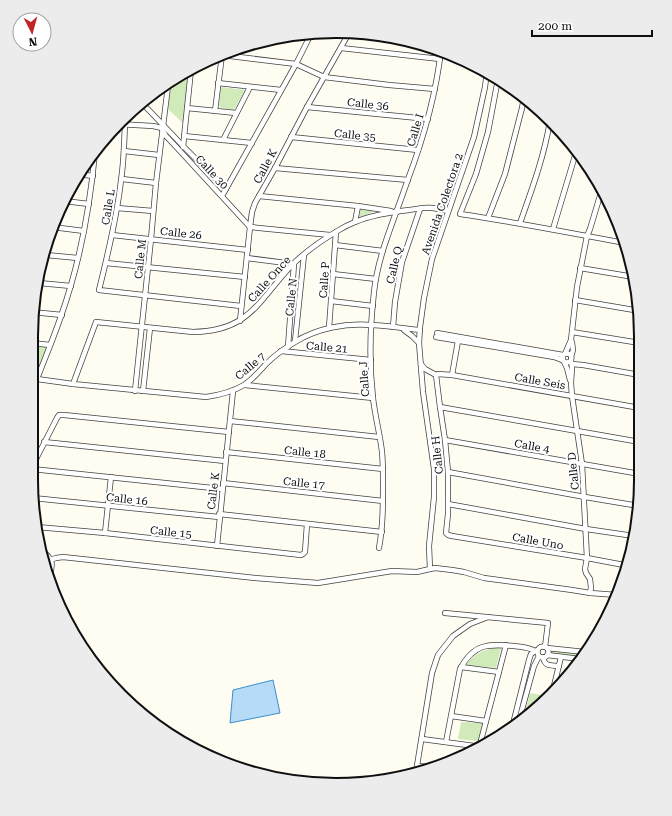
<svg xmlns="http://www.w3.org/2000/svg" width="672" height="816" viewBox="0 0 672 816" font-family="'Roboto Serif',serif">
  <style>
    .green { fill: #d1eaba }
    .water { fill: #b6dbf6; stroke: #3c8ece }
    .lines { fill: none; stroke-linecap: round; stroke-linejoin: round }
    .minor-casing { stroke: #424242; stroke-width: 6 }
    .minor { stroke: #fff; stroke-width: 4.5 }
    .labels { text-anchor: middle; stroke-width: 4; stroke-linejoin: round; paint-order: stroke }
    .street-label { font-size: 11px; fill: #0f0f0f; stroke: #fff }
    .rim { fill: none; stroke: #0f0f0f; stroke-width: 2 }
  </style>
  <rect width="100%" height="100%" fill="#fffdf1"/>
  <g class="green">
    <path d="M189,72l-6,51 -15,-14 3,-25z"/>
    <path d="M221,87l24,3 -11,20 -13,-2 -2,-2z"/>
    <path d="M360,209l13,1v2l-13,5h-1z"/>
    <path d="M32,346l16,1 -9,22h-8z"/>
    <path d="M492,648h9l-5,20 -30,-3c6,-10 16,-14 26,-17z"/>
    <path d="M549,650l33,4 -1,3 -31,-3z"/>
    <path d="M530,693l18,3 -25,24z"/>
    <path d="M461,722l22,1 -5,18 -20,-2z"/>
  </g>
  <path class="water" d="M273,680l7,33 -50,10 3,-33z"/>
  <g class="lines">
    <defs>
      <g id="minor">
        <path d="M300,34l10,2"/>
        <path d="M341,48l99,11"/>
        <path d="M487,71l-2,16 -11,50 -42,122 -8,39 -4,29 -1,16 4,49 11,77v28l-5,49 1,23 5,-1 17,2 12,2 20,6 88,12 18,3 27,2"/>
        <path d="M498,79l-10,53 -12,42 -16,40c55,8 110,19 165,29"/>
        <path d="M218,83l63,7"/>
        <path d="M143,104l41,43 42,42"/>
        <path d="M307,107l121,12"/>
        <path d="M187,108l49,5"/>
        <path d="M215,111l7,-56 74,9 28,13 65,8 46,4"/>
        <path d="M117,124l36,2 9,2"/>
        <path d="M125,124c-1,19 -1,38 -4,56 -4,37 -13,74 -22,110l142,16"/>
        <path d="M162,129l4,7 14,15 70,76 80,8"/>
        <path d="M184,136l68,7"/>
        <path d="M291,137l127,13"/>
        <path d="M223,140l27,-53"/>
        <path d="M183,147l8,-77"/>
        <path d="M124,151l35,4"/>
        <path d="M275,168l133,12"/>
        <path d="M78,174l15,2"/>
        <path d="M122,179l34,4"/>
        <path d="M222,196l74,-132 16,-32"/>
        <path d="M259,196l99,10 33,5"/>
        <path d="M64,201l25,3"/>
        <path d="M117,208l36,3"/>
        <path d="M488,218l17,-44 17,-66 2,-11"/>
        <path d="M355,222l3,-16"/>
        <path d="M520,223c12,-34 24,-66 30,-102"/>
        <path d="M52,227l32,4"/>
        <path d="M553,229l24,-80"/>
        <path d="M112,235l136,15"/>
        <path d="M335,245l48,6"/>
        <path d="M46,255l32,3"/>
        <path d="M247,258l47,6 -6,83"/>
        <path d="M106,263l139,14"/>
        <path d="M580,268l54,9"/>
        <path d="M333,274l43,5"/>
        <path d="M39,283l32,3"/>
        <path d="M575,300l65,11"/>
        <path d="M331,301l42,5"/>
        <path d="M32,312l30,3"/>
        <path d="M240,321l10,-94 2,-15 3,-9 20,-35 32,-61 42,-74"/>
        <path d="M393,327l2,-25 7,-40 18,-53"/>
        <path d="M329,328l7,-96"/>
        <path d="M404,330l8,6 7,7"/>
        <path d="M572,332l68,11"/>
        <path d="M437,333l126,22"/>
        <path d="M436,337l118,20 8,3"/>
        <path d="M295,341l9,-86"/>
        <path d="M32,343l18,2"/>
        <path d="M281,351l90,9"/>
        <circle cx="567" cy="358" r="4.5"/>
        <path d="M565,354l6,-14 6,-53 10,-51 3,-7 12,-40"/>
        <path d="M571,357l2,-7 -1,-8"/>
        <path d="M571,361l1,6 -1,16 1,13 10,68 5,94 -2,11 1,4 4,6 1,9 -1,5"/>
        <path d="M564,362l3,6 3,12"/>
        <path d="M421,364l4,5 11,6 2,-1 14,1 188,33"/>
        <path d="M572,364l11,1 57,10"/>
        <path d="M31,370l9,1"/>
        <path d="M436,375l4,32 5,33 3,32v42l-2,19 2,2 4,1 135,22 37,7 3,3"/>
        <path d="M452,375l6,-34"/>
        <path d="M37,379l36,5 133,13c14,-2 26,-5 38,-12 8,-5 15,-13 22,-21 8,-8 19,-16 29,-22 22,-14 51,-19 76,-17 16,0 33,4 49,5"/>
        <path d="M73,384l23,-62 97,10c57,-1 65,-31 99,-67 14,-14 30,-25 47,-35 5,-3 11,-6 16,-8 17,-7 36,-10 54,-12 8,-1 16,-3 24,-2 5,1 10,2 15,3"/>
        <path d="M245,385l128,13"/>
        <path d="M31,388l6,-9c8,-21 17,-42 24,-63 19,-53 29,-109 34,-164"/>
        <path d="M135,391l16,-152 5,-56 12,-97"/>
        <path d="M143,391l7,-63"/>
        <path d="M440,407l200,35"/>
        <path d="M230,421l149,16"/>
        <path d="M445,440l195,34"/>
        <path d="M44,442l181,19"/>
        <path d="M226,452l157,17"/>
        <path d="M32,469l190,20"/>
        <path d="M31,471l6,-14 20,-39 2,-3h5l165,17"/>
        <path d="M448,472l137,25 54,9"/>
        <path d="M223,483l160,18"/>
        <path d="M33,498l186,19"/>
        <path d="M448,504l138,25 48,7"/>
        <path d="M219,514l163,18"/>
        <path d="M37,527l68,6 196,22 2,-1 2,-2 2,-28"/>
        <path d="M105,533l6,-56"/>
        <path d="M217,546l16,-155"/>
        <path d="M379,548c4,-22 4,-43 4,-66 0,-10 0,-20 -1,-30 -2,-18 -7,-36 -9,-54 -4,-35 -3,-71 1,-106 4,-38 21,-74 33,-110 16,-42 29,-87 34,-132"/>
        <path d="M40,549c13,10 14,13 9,29"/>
        <path d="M43,562l13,-4 7,-1 192,21 63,5 74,-12 25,1 13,-3"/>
        <path d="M445,613l103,10 -3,24"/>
        <circle cx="543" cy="652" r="5.5"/>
        <path d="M547,648l38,4"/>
        <path d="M547,655l33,4"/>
        <path d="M543,657c2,10 7,8 16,9"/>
        <path d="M461,667l38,5"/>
        <path d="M552,694l9,-37"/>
        <path d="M451,716l35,5"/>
        <path d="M518,724l16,-58 5,-10"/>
        <path d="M512,728l17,-68 2,-6 6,-4"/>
        <path d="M422,739l60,8"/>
        <path d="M446,742l14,-73c14,-26 28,-25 54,-23 8,1 15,1 21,5"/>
        <path d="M479,748l27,-103"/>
        <path d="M417,766l14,1"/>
        <path d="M416,772l16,-99 6,-18 15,-19 17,-12 18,-7"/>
      </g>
    </defs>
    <use href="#minor" class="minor-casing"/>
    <use href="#minor" class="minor"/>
  </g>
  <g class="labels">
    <g class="street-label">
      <text transform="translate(368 104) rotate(6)" y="4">Calle 36</text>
      <text transform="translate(415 130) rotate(-73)" y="4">Calle I</text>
      <text transform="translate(355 135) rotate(6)" y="4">Calle 35</text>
      <text transform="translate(265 166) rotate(-62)" y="4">Calle K</text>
      <text transform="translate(212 172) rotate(47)" y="4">Calle 30</text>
      <text transform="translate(442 204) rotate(-71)" y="4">Avenida Colectora 2</text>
      <text transform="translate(108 207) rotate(-81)" y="4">Calle L</text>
      <text transform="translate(181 233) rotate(6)" y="4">Calle 26</text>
      <text transform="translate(140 259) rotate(-84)" y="4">Calle M</text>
      <text transform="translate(394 265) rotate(-77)" y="4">Calle Q</text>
      <text transform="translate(269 279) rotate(-48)" y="4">Calle Once</text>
      <text transform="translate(324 280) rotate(-86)" y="4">Calle P</text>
      <text transform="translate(291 297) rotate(-84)" y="4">Calle N</text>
      <text transform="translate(327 347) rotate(5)" y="4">Calle 21</text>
      <text transform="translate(250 366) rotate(-40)" y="4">Calle 7</text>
      <text transform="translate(364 379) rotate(-94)" y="4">Calle J</text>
      <text transform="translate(540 381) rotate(10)" y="4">Calle Seis</text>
      <text transform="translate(532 446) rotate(10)" y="4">Calle 4</text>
      <text transform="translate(305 452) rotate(6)" y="4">Calle 18</text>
      <text transform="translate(437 455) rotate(-96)" y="4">Calle H</text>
      <text transform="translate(573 471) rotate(-96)" y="4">Calle D</text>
      <text transform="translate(304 483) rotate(6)" y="4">Calle 17</text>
      <text transform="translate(213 491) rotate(-83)" y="4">Calle K</text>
      <text transform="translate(127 499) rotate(6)" y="4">Calle 16</text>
      <text transform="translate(171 532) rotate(6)" y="4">Calle 15</text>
      <text transform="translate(538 541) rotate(10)" y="4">Calle Uno</text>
    </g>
  </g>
  <path d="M0 0H672V816H0ZM336 38H336A298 298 0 0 1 634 336V480A298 298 0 0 1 336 778H336A298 298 0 0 1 38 480V336A298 298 0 0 1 336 38Z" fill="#ececec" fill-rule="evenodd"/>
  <path class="rim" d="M336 38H336A298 298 0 0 1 634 336V480A298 298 0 0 1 336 778H336A298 298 0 0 1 38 480V336A298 298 0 0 1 336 38Z"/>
  <g transform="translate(32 32) rotate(174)"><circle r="19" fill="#ffffff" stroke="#9f9f9f"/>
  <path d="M0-3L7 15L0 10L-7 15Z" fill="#c02626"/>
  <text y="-6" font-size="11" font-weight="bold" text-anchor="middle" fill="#0f0f0f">N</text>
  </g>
  <path d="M532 30v6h120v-6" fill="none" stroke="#0f0f0f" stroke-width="2"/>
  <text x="538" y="30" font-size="12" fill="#0f0f0f" stroke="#ffffff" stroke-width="3" paint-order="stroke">200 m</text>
</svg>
